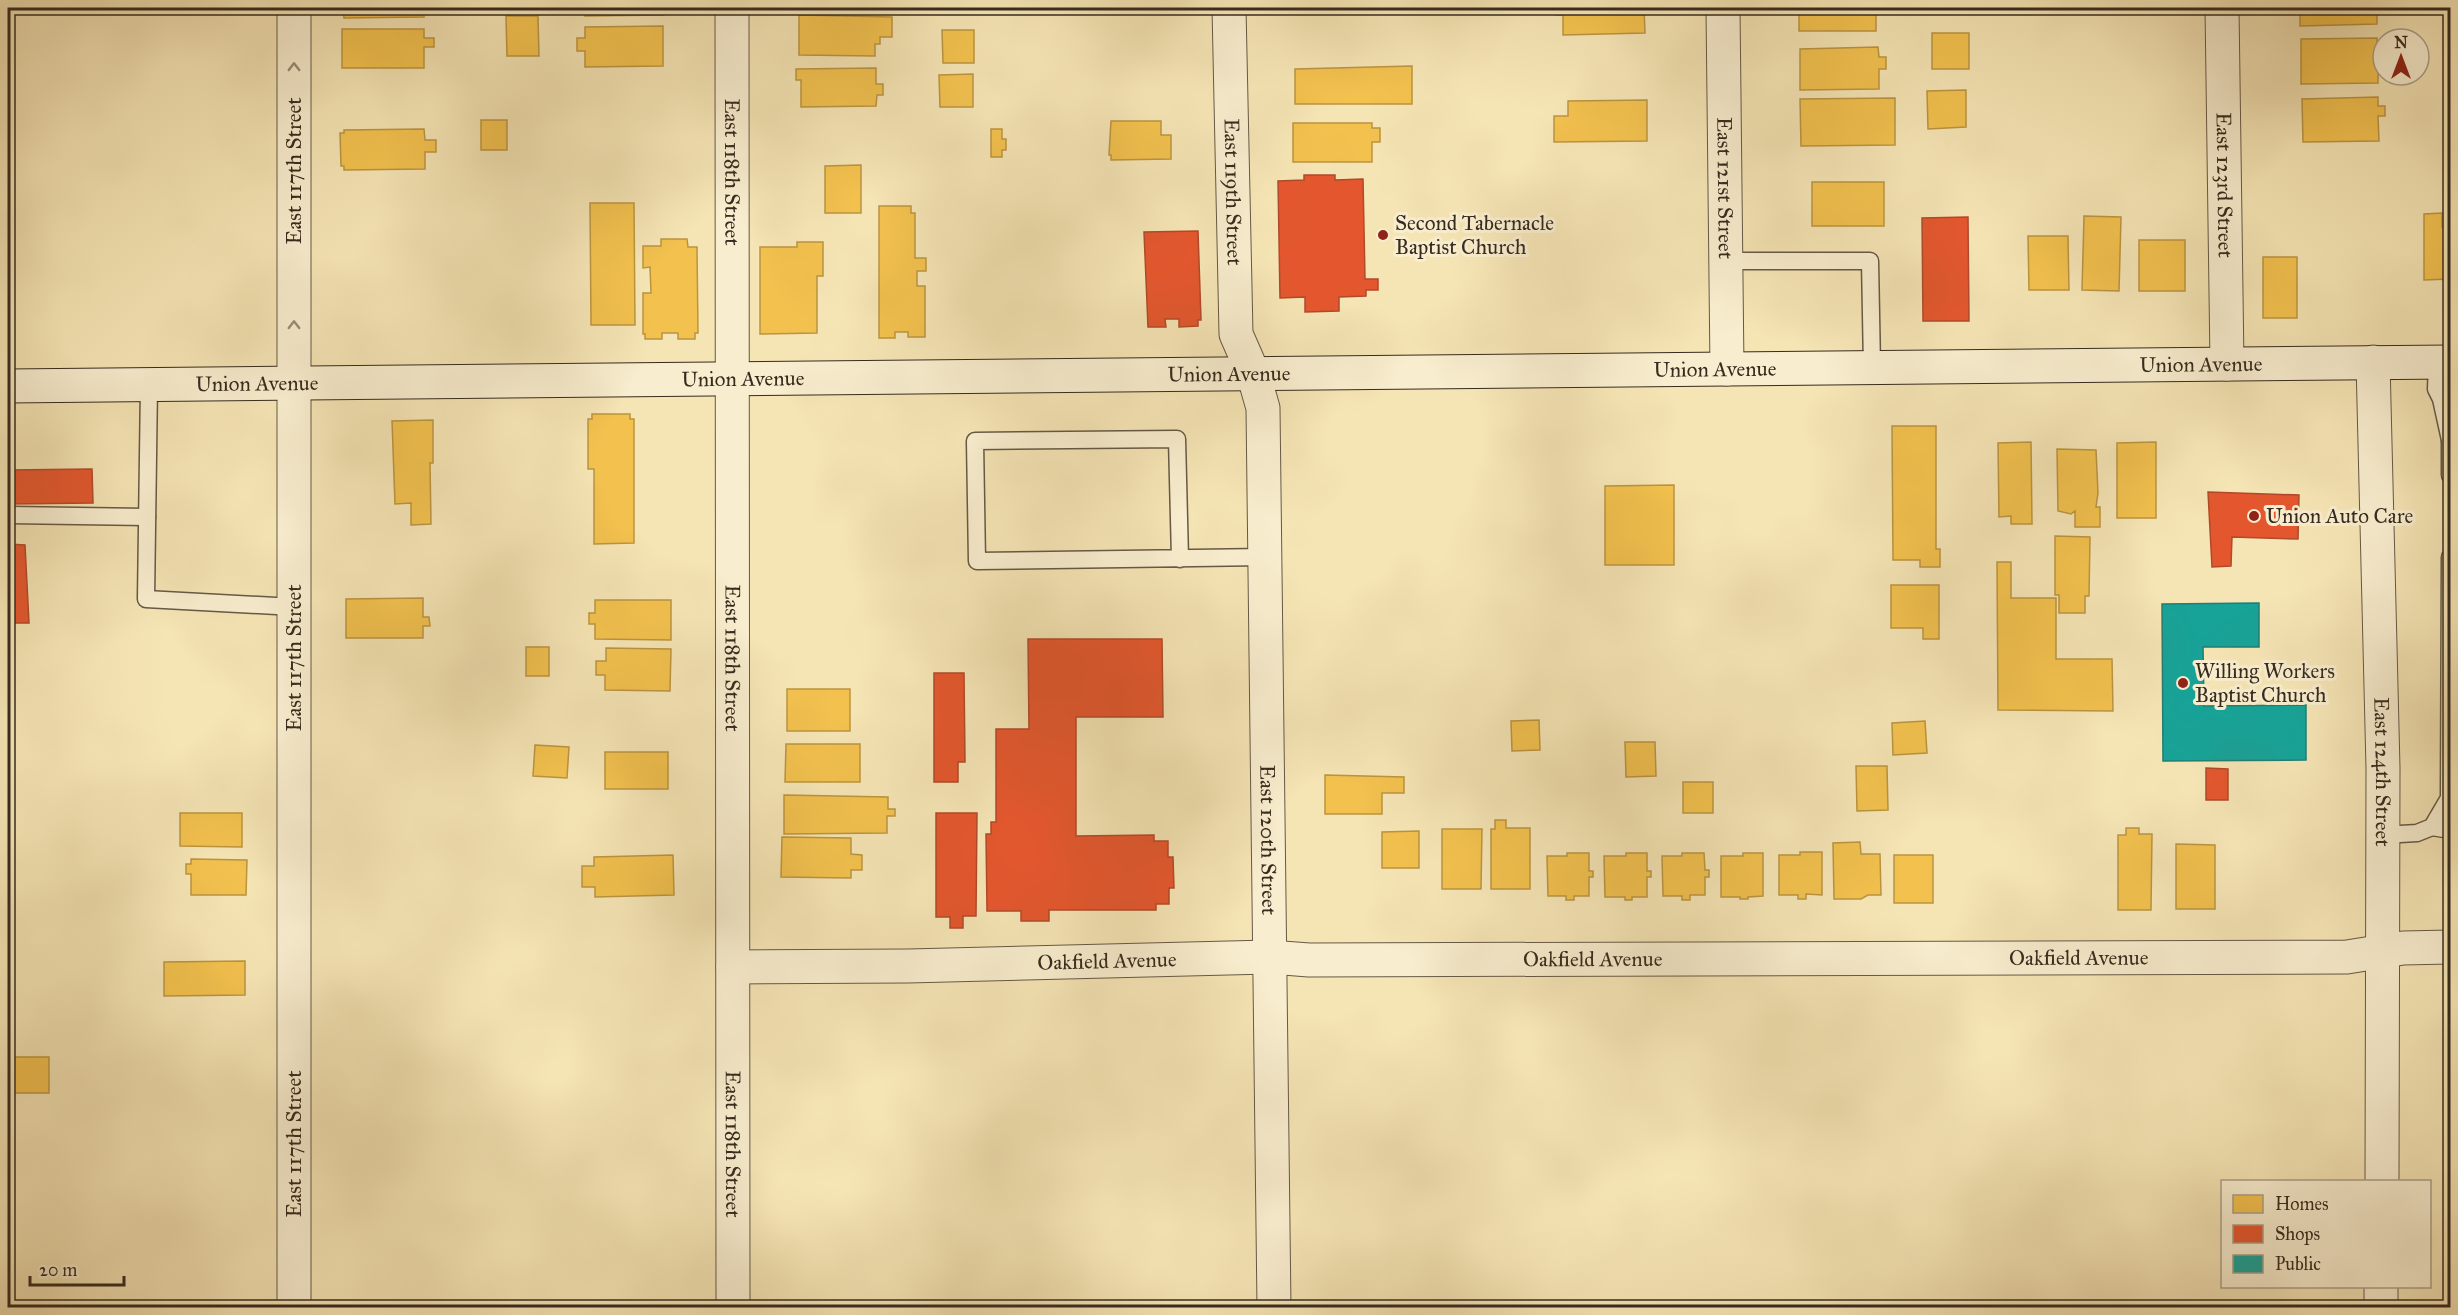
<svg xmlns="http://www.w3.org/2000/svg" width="2458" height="1315" viewBox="0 0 2458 1315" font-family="'IM FELL Great Primer',serif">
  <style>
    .homes { fill: #f2c14e; stroke: #ba9440; stroke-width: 1.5 }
    .shops { fill: #e4572e; stroke: #b04a29; stroke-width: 1.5 }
    .public { fill: #17a398; stroke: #207f73; stroke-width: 1.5 }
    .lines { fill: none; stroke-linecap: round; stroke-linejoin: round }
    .lane-casing { stroke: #665944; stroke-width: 19 }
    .street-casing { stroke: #665944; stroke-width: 35 }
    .secondary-casing { stroke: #362b1e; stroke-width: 35 }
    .lane { stroke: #f8edce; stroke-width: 16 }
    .street { stroke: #f8edce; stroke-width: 33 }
    .secondary { stroke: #f8edce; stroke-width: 33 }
    .oneway { stroke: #978c76 }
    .poi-dot { fill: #8f2418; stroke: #f8edce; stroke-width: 2 }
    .labels { text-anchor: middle; stroke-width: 6; stroke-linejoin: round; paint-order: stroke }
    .street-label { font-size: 21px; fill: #362b1e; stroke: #f8edce }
    .poi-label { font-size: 21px; fill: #362b1e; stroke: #f8edce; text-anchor: start }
  </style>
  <rect width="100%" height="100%" fill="#f5e4b4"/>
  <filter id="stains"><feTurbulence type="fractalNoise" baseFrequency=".00333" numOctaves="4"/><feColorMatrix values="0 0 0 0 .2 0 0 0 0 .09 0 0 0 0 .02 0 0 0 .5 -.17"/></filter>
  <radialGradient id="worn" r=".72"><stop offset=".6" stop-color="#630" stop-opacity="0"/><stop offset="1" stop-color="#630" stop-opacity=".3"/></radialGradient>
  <g class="homes">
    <path d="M343,8h81v9l-80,1z"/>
    <path d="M585,8h79v7l-79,1z"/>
    <rect x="939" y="8" width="34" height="1"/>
    <path d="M1556,8h88l1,25 -82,2v-20h-7z"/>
    <path d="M1799,8h85v4h-8v19h-77z"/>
    <path d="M1928,8h35l1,4h-37z"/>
    <path d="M2300,8h77v16l-77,2z"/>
    <path d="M799,15l93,2v20h-12v7h-5v12l-76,-1z"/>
    <path d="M506,16h32l1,40h-32z"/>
    <path d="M663,26v40l-78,1v-16h-8v-13h8v-11z"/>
    <path d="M342,29h82v9h10v9h-10v21h-82z"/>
    <path d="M942,30h32v33h-31z"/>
    <rect x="1932" y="33" width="37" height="36"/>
    <path d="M2377,38v12h6v19h-5v14l-77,1v-45z"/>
    <path d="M1878,47l1,10h7v12h-7v20l-79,1v-41z"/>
    <path d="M1412,66v38h-117v-35z"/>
    <path d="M876,68v16h7v11h-6l-1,11 -75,1v-27h-5v-11z"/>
    <path d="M973,74v33h-33l-1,-32z"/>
    <path d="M1966,90v37l-38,2 -1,-38z"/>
    <path d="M2378,97v9h7v10h-7l1,25 -76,1 -1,-43z"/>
    <path d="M1895,98v47l-94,1 -1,-47z"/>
    <path d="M1647,100v41l-93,1v-26h14v-15z"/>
    <rect x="481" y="120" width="26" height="30"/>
    <path d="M1111,121h50v14h10v24l-60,1v-5h-2z"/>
    <path d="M1293,123h79v5h8v14h-8v20h-79z"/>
    <path d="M424,129l1,11h11v12h-11v17l-81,1v-4h-3l-1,-33h4v-3z"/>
    <path d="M991,129h11v10h4v11h-4v7h-11z"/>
    <path d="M861,165v48h-36v-47z"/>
    <rect x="1812" y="182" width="72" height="44"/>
    <path d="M590,203h44l1,122h-44z"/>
    <path d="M879,206h32v7h4v45h11v13h-9v15h8v51h-17v-5h-13v6h-16z"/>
    <path d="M2442,213v14h8v52l-26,1v-66z"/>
    <path d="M2084,216l37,1 -2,74 -37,-1z"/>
    <path d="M2028,236h40l1,54h-40z"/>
    <path d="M661,239h26l1,8h9l1,86h-3v6h-17v-6h-16v6h-17v-5h-2v-41h8l-1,-26 -7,1v-22h18z"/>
    <rect x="2139" y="240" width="46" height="51"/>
    <path d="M797,242h26v34h-6v57l-57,1v-87h37z"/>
    <rect x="2263" y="257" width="34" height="61"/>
    <path d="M592,414h38v5h4v124l-40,1v-75h-6v-50h4z"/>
    <path d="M433,420v43h-3l1,61 -20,1v-22l-16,1 -3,-83z"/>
    <path d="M1892,426h44v123h4v18h-20v-7h-27z"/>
    <path d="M2031,442l1,82h-21v-8l-12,1 -1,-74z"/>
    <path d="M2156,442v76h-39v-75z"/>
    <path d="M2057,449l39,1 2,43 -2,14h4v20h-25v-16l-4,3 -13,-3z"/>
    <path d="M1674,485v80h-69v-79z"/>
    <path d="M2055,536l35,1 -1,59h-4v17h-26v-18h-4z"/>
    <path d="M1997,562h14v36h45v61h56l1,52 -115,-1z"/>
    <path d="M1891,585h48v54h-16v-11h-32z"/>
    <path d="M423,598v19h6l1,9h-7v12h-77v-39z"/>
    <path d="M595,600h76v40l-76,-1v-15h-6v-11h6z"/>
    <rect x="526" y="647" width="23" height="29"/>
    <path d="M606,648l65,1 -1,42 -65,-1v-15h-9v-14h10z"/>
    <rect x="787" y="689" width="63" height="42"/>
    <path d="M8,706h3l1,25h-4z"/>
    <path d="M1539,720l1,30 -28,1 -1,-30z"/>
    <path d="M1925,721l2,32 -34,2 -1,-32z"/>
    <path d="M1625,742h30l1,34 -30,1z"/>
    <path d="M786,744h74v38h-75z"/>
    <path d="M535,745l34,2 -2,31 -34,-2z"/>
    <rect x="605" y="752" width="63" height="37"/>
    <path d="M1856,766h31l1,44 -31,1z"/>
    <path d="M1325,775l79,2v16h-22v21h-57z"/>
    <rect x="1683" y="782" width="30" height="31"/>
    <path d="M784,795l104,2v12h7v7h-8v17l-103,1z"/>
    <path d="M180,813h62v34l-62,-1z"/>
    <path d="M1495,820h11v8h24v61h-39v-60h4z"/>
    <path d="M2126,828h13v6h13l-1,76h-33v-75h8z"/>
    <path d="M1442,829h40l-1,60h-39z"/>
    <path d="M1419,831v37h-37v-36z"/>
    <path d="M782,837l69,1v16l11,1v15h-11v8l-70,-1z"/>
    <path d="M1860,842l1,12h19l1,41h-13l-7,4h-27l-1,-56z"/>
    <path d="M2176,844l39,1v64h-39z"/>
    <path d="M1800,852h22v43l-16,-1v5h-8v-4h-19v-40h21z"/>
    <path d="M1567,853h22v18h4v6h-4v19h-15v4h-8v-4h-18l-1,-40h20z"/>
    <path d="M1626,853h21v18h4v6h-4v20h-15v3h-7v-3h-20l-1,-41h22z"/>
    <path d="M1682,853h22l1,17h4v7h-4v18h-15v5h-8v-4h-19l-1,-40h20z"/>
    <path d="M1743,853h20v43l-15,1v2h-8v-2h-19v-41h22z"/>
    <path d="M673,855l1,40 -79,2v-10h-13v-21h12v-9z"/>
    <rect x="1894" y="855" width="39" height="48"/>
    <path d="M191,859l56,1 -1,35h-55v-21h-5v-10h5z"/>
    <path d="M245,961v34l-81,1v-34z"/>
    <rect x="8" y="1057" width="41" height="36"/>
  </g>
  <g class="shops">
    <path d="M1304,175h31v5l28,-1 2,100h13v11h-12v6l-27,1v14l-34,1v-15l-25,1 -2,-117 26,-1z"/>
    <path d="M1968,217l1,104h-46l-1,-103z"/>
    <path d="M1198,231l3,89h-3v6l-19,1v-8h-14l1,8h-18l-4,-95z"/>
    <path d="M92,469l1,34 -85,1v-34z"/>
    <path d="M2208,492l91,3 -1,44 -66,-2 -1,29 -19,1z"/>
    <path d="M8,544l17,1 4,78h-21z"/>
    <path d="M1028,639h134l1,78h-87v119l78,-1v6h14v16h5l1,31h-5v16h-13v6h-107v11h-28v-10h-34l-1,-77h5v-12h5v-93h33z"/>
    <path d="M934,673h30l1,89h-7v20h-24z"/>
    <path d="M2206,768l22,1v31h-22z"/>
    <path d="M936,813h41l-1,103h-13v12h-13v-11h-14z"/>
  </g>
  <path class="public" d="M2259,603v44h-56l1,59 102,-1v55l-143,1 -1,-157z"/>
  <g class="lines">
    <defs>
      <g id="lane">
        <path d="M1726,261h144l2,106"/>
        <path d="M2437,362l-1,27 5,10 9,41"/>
        <path d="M149,385l-3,214 148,8"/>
        <path d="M2450,440v35"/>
        <path d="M8,515l139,2"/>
        <path d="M1180,559l-3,-120 -202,2 2,120 288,-4"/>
        <path d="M2432,827l18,3"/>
        <path d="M2383,835l34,-2 15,-6 17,-29 1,-241"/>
      </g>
      <g id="street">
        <path d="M294,8v1300"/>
        <path id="s1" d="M732,8l1,1300"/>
        <path id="s2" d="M1229,8l7,326 17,39 10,35 11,900"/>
        <path id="s3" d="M1723,8l4,361"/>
        <path id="s4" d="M2222,8l5,356"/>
        <path id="s5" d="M2373,362l10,406 -1,414"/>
        <path id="s6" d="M733,967l175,-1 361,-9 40,3 1038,-3 56,-9 47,-1"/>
        <path d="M2381,1308v-22"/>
      </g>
      <g id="secondary">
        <path id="s7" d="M8,386l2442,-24"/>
      </g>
    </defs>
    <use href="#lane" class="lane-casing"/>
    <use href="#street" class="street-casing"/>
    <use href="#secondary" class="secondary-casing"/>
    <use href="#lane" class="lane"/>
    <use href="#street" class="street"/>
    <use href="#secondary" class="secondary"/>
  </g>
  <defs><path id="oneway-chevron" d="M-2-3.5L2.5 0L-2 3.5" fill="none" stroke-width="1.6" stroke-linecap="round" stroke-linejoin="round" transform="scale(1.5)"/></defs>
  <g class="oneway">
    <use href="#oneway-chevron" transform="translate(294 67) rotate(-90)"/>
    <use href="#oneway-chevron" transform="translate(294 325) rotate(-90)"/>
  </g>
  <g class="poi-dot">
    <circle cx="1383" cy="235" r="6"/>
    <circle cx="2254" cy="516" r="6"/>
    <circle cx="2183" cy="683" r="6"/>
  </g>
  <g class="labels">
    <g class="street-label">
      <text transform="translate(294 171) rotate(-90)" y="7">East 117th Street</text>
      <text dy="7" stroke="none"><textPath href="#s1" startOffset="164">East 118th Street</textPath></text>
      <text dy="7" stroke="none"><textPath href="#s4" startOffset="177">East 123rd Street</textPath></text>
      <text dy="7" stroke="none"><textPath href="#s3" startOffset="180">East 121st Street</textPath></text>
      <text dy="7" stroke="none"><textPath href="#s2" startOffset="184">East 119th Street</textPath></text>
      <text dy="7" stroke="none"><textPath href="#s7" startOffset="2193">Union Avenue</textPath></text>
      <text dy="7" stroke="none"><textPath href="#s7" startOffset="1707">Union Avenue</textPath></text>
      <text dy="7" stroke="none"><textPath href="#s7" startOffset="1221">Union Avenue</textPath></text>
      <text dy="7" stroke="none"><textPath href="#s7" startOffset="735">Union Avenue</textPath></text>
      <text dy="7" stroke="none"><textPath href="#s7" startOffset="249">Union Avenue</textPath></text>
      <text dy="7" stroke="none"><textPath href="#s1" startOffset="650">East 118th Street</textPath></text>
      <text transform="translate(294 658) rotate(-90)" y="7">East 117th Street</text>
      <text dy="7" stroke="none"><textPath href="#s5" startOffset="410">East 124th Street</textPath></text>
      <text dy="7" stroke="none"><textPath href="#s2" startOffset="837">East 120th Street</textPath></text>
      <text dy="7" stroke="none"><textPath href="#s6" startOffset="1346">Oakfield Avenue</textPath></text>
      <text dy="7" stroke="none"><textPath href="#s6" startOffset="860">Oakfield Avenue</textPath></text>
      <text dy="7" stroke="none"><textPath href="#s6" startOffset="374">Oakfield Avenue</textPath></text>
      <text dy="7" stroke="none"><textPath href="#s1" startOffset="1136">East 118th Street</textPath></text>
      <text transform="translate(294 1144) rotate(-90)" y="7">East 117th Street</text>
    </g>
    <g class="poi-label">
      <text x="1395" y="230">Second Tabernacle<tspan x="1395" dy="24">Baptist Church</tspan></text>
      <text x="2266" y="523">Union Auto Care</text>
      <text x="2195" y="678">Willing Workers<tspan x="2195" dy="24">Baptist Church</tspan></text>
    </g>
  </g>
  <rect width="2458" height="1315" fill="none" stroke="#f5e4b4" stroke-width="30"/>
  <rect x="9" y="9" width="2440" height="1297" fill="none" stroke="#362b1e" stroke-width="3"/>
  <rect x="15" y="15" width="2428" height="1285" fill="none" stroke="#362b1e" stroke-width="1.5"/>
  <rect x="2221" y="1180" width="210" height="108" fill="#f8edce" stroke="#aa9f88" stroke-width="1.5"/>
  <rect x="2233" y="1195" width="30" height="18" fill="#f2c14e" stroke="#aa9f88" stroke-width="1.5"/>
  <text x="2275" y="1210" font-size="18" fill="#362b1e">Homes</text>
  <rect x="2233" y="1225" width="30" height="18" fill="#e4572e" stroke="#aa9f88" stroke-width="1.5"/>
  <text x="2275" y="1240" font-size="18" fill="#362b1e">Shops</text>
  <rect x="2233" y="1255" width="30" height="18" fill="#17a398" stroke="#aa9f88" stroke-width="1.5"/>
  <text x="2275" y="1270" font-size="18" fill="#362b1e">Public</text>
  <g transform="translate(2401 57)"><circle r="28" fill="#f8edce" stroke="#aa9f88" stroke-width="1.5"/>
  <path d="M0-4.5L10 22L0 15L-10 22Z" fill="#8f2418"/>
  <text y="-9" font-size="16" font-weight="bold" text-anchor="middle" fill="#362b1e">N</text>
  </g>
  <path d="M30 1276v9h94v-9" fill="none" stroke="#362b1e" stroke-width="3"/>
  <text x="39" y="1276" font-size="18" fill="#362b1e" stroke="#f8edce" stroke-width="4.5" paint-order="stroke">20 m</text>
  <rect width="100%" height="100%" filter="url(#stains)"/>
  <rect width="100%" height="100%" fill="url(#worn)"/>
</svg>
